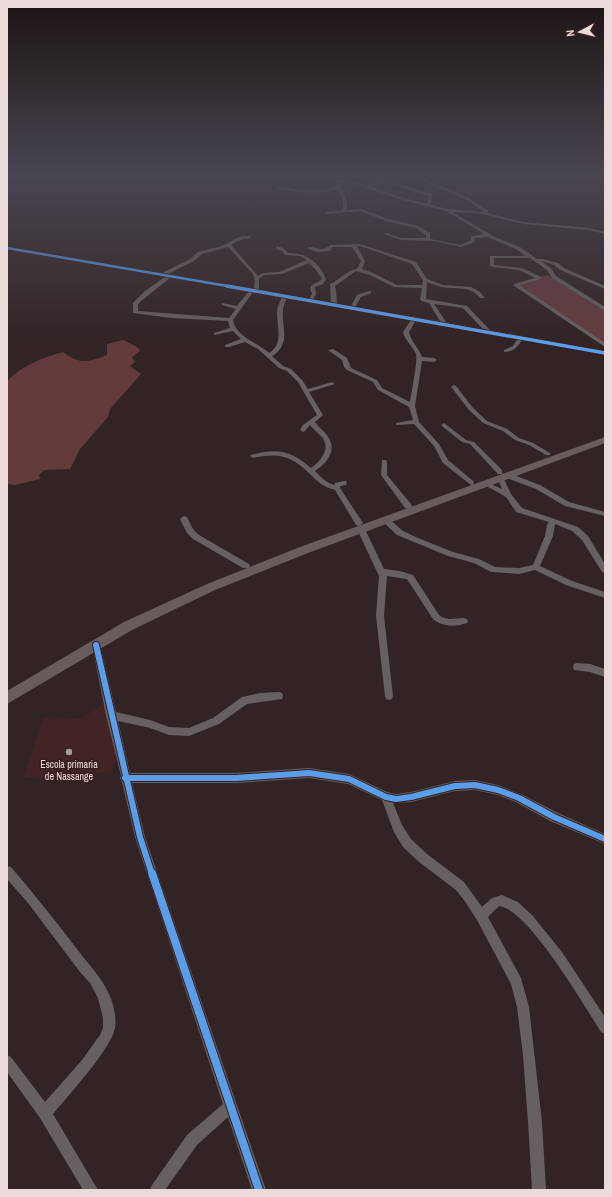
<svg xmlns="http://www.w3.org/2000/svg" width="612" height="1197" viewBox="0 0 612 1197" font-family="'Archivo Narrow',sans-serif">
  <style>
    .built { fill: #422426 }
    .green { fill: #643b3d }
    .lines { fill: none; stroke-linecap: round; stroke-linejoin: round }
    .minor { fill: #666060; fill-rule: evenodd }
    .highway { fill: #685c5c; fill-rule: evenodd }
    .cycleway-far3-casing { stroke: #381e1f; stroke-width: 4 }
    .cycleway-far2-casing { stroke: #381e1f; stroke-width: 5 }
    .cycleway-far1-casing { stroke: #381e1f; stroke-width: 8 }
    .cycleway-casing { stroke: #381e1f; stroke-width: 10 }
    .cycleway-far3 { stroke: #5a9eea; stroke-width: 2.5 }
    .cycleway-far2 { stroke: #5a9eea; stroke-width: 3.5 }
    .cycleway-far1 { stroke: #5a9eea; stroke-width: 6 }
    .cycleway { stroke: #5a9eea; stroke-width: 8 }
    .poi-dot { fill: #ab9a9b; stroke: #381e1f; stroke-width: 1.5 }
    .labels { text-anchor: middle; stroke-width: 4; stroke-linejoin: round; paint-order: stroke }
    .poi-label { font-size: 10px; fill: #ecdada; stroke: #381e1f }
  </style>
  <rect width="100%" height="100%" fill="#322425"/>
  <path class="built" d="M106,702l11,53 -6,18 -22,-1 -15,8 -50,-3 20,-60 37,2z"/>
  <g class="green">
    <path d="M548,275l57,36v33l-91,-61z"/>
    <path d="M123,340l14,7 3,4 -8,6 3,5 -5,4 11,8 -31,35 -2,8 -28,32 -10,20 -26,1 -5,5 1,4 -25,6 -8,-1v-103c16,-16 35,-23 56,-29 16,13 27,10 44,3v-11z"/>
  </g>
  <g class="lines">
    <g class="minor">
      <path d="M318,174l12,1 10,5 27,5 17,-5 48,14 -1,11 17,4 36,3 -19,-13 -40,-17 -6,-5v-3h4v3l4,3 40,17 21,14v2l35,9 66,6 16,4v2l-16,-4 -66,-6 -44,-11 -27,-1 43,25 25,10 17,12h5l16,4 6,5 41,18v3l-45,-19 -6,-5 -13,-4 10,7 5,8 49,31v4l-53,-33 -5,-8 -17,-12h-36v7l28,3 19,9v2l-22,6 86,58v4l-92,-62 22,-7 -16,-8 -27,-3 -2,-1v-10h36l-10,-7 -29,-12 -12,1v4l-14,5 -26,-6 -34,-1 -17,-6 2,-1 15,5h25v-3l-10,-7 -30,-7 -26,-10 -34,3 -1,-1 2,-1 16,-2c0,-8 0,-16 -7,-21 -12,6 -50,3 -62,-1l6,-2 14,3 29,1 7,-2 10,-5 2,1 -3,3c8,6 8,13 8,23l14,-1 27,10 31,7 11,7v6l31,6 10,-5v-4l13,-2 -38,-23 -47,-12 -41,-14 -20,-3 -9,-5zM384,182l45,14 -2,8 -26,-7 -30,-10z"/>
      <path d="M249,236l2,1v1l-9,1 -11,6 27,31 5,-3 16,-1 28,-12 -7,-4 -15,-1 -3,-4 -6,-2v-2c5,-1 9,2 12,6 19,0 31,9 38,26l-3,5 -8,3 1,7 -3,6 18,3 -1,-19c10,-4 16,-14 27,-15l4,-8 -9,-14h-20l-2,4 -12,1 -10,-3v-2c12,0 11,6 23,-2l29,-1 56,18 11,17 16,6 28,2 9,5 4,5v1h-4c-10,-13 -23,-8 -38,-11 -5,-1 -10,-3 -15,-5l-1,17 41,7 23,24 115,21v4l-82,-16c-5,7 -9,13 -19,13v-2l9,-4 5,-8 -102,-18 -7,12c2,10 10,16 13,25l12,1 3,2 -3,2 -12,-1 -7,45 4,16 20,22 9,16 25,21 1,2 -1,2h-2l-28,-22 -9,-17 -20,-22 -18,1v-2l17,-3 -4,-13 -31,-17 -5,-8 -26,-12 -3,-3 -2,-7 -14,-10 5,-1 14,9 4,10 26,12 5,8 28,14c1,-7 8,-42 6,-48 -3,-8 -11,-13 -13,-22l8,-12 -124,-22c-2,4 -4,8 -4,12 -2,18 9,33 -11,46l11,10 8,3 11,11 6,9 24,-7 3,2 -26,8 14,23 -8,7c3,5 7,7 11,12 12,14 3,28 -11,37 6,6 11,12 19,14l1,-2 9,-2h2l1,2 -1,2 -6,1v2l23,35 -4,3 -3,-1 -21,-35c-11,-3 -16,-7 -24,-15 -19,-19 -31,-23 -58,-17l-3,-2 1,-1c25,-7 40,-5 60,13 10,-7 20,-19 11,-31 -4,-4 -8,-7 -12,-12l-5,6 -2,1 -3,-2 3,-5 14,-10 -19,-33 -11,-11 -8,-3 -21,-19 -13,-7 -16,5h-4v-2l16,-6 -8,-8 -19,4v-2l16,-5 -2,-7 -57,-3 -38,-5v-10l12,-12 20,-14 -158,-28v-2l155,26 28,-14 8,-7 24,-6 17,-9zM357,246h3l52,18 11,16 -1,5h-25l-24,-12 -11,-4 3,-8zM228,247l25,27 2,7 -1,8 -86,-15 26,-13 8,-7zM309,263l7,7 6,9c-4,4 -10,4 -12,9l2,6 -3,5 -50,-9v-11l5,-4 18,-1zM356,271l14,4 24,12 28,1 -2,11 1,2 8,2 11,18 -85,-14 6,-10 10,-4v-2h-2l-12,4 -6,11 -14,-2 -1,-14 -1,-4zM170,278l79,13 -12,15 -15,-3v2l14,4 -7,9 -91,-7v-7l3,-3zM253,292l29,5c-2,5 -5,10 -5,15 0,15 7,32 -8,41 -11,-10 -34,-17 -36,-33zM434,304l29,4 20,21 -37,-7z"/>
      <path d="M454,385l2,1 17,22 14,13 20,8 12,9 14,5 17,10v2h-4l-17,-10 -14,-5 -12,-9 -20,-8 -14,-13 -17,-22 -1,-1z"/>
      <path d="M444,423l22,17 8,2 28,28v4h-4l-28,-30 -8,-2 -20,-16v-2z"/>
      <path d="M382,460h4l1,2v13l24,29 1,2 -1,2h-6l-24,-33z"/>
      <path d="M507,474h4l29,11 29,17 36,10v4l-40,-10 -29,-17 -29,-11z"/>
      <path d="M499,477h4l8,17 11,14 56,19 10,9 17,28v9l-3,-1 -20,-32 -10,-9 -17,-7 -2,12 -13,30 32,15 33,11v6l-39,-13 -31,-15 -16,4 -28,-2 -17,-9 -26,-7 -51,-21 -16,-15 1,-2h6l15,13 15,7 35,14 26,7 16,8 24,1 14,-3 12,-29 2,-11 2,-3 -33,-10 -10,-15 -23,-13 3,-2 16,7 -4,-10z"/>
      <path d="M184,516l3,1 6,12 6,6 50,29 1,2 -1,2h-6l-50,-29 -6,-6 -7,-14z"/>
      <path d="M361,526l4,3 19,40 16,2 13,4 26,40 3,2 7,2 15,-1 3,1 1,2 -1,2c-12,4 -24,4 -34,-4l-26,-40 -20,-3 -3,40 9,80 -1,3 -3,1 -3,-1 -1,-3 -9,-80 3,-40 -22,-47z"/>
      <path d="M96,642l3,1 1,2 16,67 34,8 19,7 20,1 24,-10 29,-21 18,-4 19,-1 3,1 1,3 -1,3 -35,5 -28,20 -30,12 -20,-1 -19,-7 -32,-7 12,52h106l73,-5 40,6 38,18 9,2 15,-2 44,-11 20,-1 23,5 25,10 35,18 47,21v10l-55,-23 -34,-19 -18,-7 -23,-5 -20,1 -44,11 -18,1 9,22 9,14 16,15 37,28 18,25 10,-9 10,-3 16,7 14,13 30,37 43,65v17l-4,-2c-16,-25 -73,-123 -102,-126l-11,11 33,61 8,29 13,115 4,68h-14l-4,-68 -5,-67 -6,-48 -6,-23 -34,-64 -13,-20 -8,-10 -37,-28 -16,-15 -9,-15 -12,-32 -34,-16 -39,-6 -73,5h-104l13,54 121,353h-14l-24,-73 -31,28 -32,45h-15l2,-5 35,-50 36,-31 -88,-267 -13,-55 -2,-4 1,-2 -15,-61 -14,-70 1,-2z"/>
      <path d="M577,663l13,1 15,5v8l-15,-5 -16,-2 -1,-3 1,-3z"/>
      <path d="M7,866l4,1c24,28 46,56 69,86 10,13 21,24 28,39 5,9 9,26 7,36 -4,21 -47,68 -62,86l45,76h-15l-43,-72 -33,-46v-17l4,2 34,45 37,-42 18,-25 3,-7v-10l-5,-20 -8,-15 -10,-11 -52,-69 -21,-24z"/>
    </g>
    <path class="highway" d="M605,437v6l-297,110 -93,37 -83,40 -125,74v-13l117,-69 83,-38 93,-37z"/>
    <defs>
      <path id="cycleway-far3" d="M7,248l226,39"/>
      <path id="cycleway-far2" d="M227,286l378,67"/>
      <g id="cycleway-far1">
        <path d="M96,645l44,192 12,37"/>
        <path d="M125,778h111l73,-5 40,6 37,18 10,2 15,-2 44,-11 20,-1 23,5 21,8 35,19 51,22"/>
      </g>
      <path id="cycleway" d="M152,873l107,317"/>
    </defs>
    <use href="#cycleway-far3" class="cycleway-far3-casing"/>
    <use href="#cycleway-far2" class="cycleway-far2-casing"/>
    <use href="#cycleway-far1" class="cycleway-far1-casing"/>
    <use href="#cycleway" class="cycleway-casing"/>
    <use href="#cycleway-far3" class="cycleway-far3"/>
    <use href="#cycleway-far2" class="cycleway-far2"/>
    <use href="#cycleway-far1" class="cycleway-far1"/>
    <use href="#cycleway" class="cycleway"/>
  </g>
  <linearGradient id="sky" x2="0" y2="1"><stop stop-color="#1c1414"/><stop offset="0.51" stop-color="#494551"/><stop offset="1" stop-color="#494551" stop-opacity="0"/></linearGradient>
  <rect width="612" height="341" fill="url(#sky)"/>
  <circle class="poi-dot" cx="69" cy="752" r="4"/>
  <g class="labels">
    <g class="poi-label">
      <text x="69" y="768">Escola primaria<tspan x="69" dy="12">de Nassange</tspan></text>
    </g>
  </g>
  <rect width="612" height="1197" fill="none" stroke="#ecdada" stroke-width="16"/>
  <g transform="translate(580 32) rotate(263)" stroke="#381e1f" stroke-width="3" paint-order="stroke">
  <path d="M0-3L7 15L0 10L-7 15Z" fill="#ecdada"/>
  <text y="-6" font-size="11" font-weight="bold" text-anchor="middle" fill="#ecdada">N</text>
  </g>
</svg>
